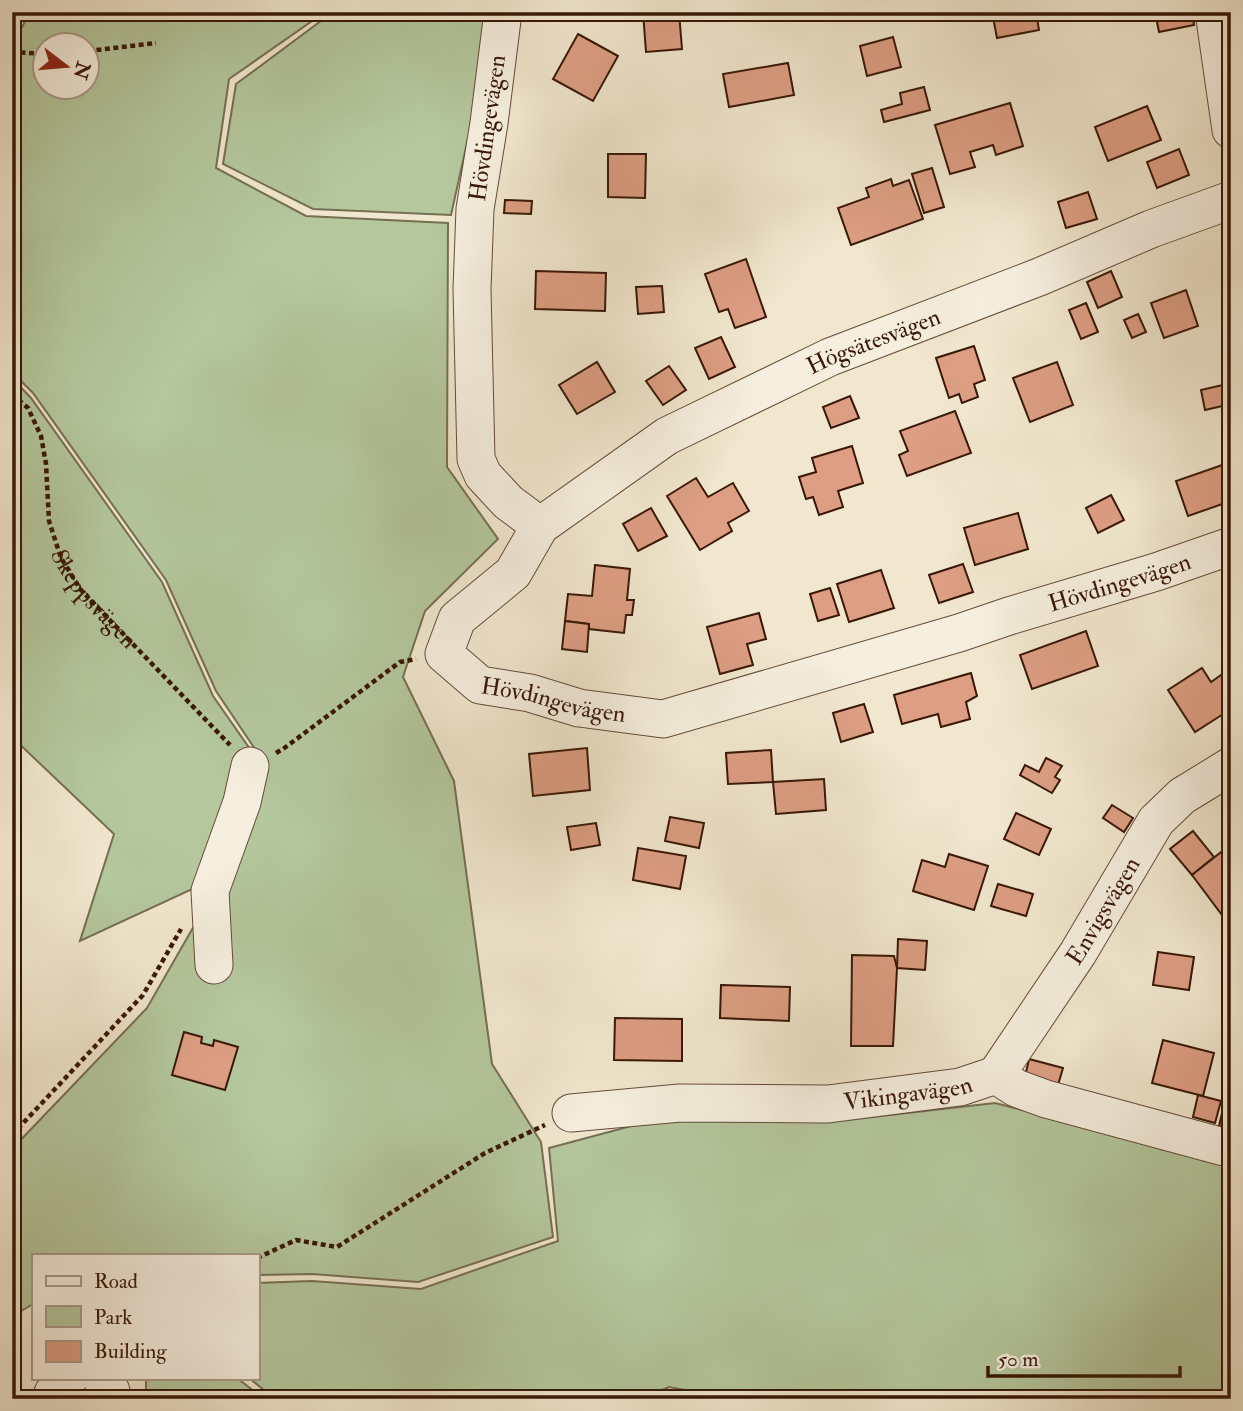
<svg xmlns="http://www.w3.org/2000/svg" width="1243" height="1411" viewBox="0 0 1243 1411" font-family="'IM FELL Double Pica',serif">
  <style>
    .green { fill: #b4c79d; stroke: #766f52; stroke-width: 2; fill-rule: evenodd }
    .building { fill: #dd9e83; stroke: #381706; stroke-width: 2 }
    .lines { fill: none; stroke-linecap: round; stroke-linejoin: round }
    .minor-casing { stroke: #664b38; stroke-width: 39 }
    .path { stroke: #381706; stroke-width: 4.5; stroke-dasharray: 5 3.5; stroke-linecap: butt }
    .minor { stroke: #f6efdf; stroke-width: 37 }
    .labels { text-anchor: middle; stroke-width: 5; stroke-linejoin: round; paint-order: stroke }
    .street-label { font-size: 24px; fill: #381706; stroke: #f6efdf }
  </style>
  <rect width="100%" height="100%" fill="#f1e7ce"/>
  <filter id="stains"><feTurbulence type="fractalNoise" baseFrequency=".00286" numOctaves="4"/><feColorMatrix values="0 0 0 0 .2 0 0 0 0 .09 0 0 0 0 .02 0 0 0 .5 -.17"/></filter>
  <radialGradient id="worn" r=".72"><stop offset=".6" stop-color="#630" stop-opacity="0"/><stop offset="1" stop-color="#630" stop-opacity=".3"/></radialGradient>
  <g class="green">
    <path d="M30,12h295l-96,67 -13,89 90,48 142,7 -1,244 51,72 -73,72 -22,66 51,104 38,283 49,78 12,95 -135,45 -106,-8 -55,1v-20h-224v49l-12,7 -9,-1v-161l135,-141 71,-124 39,-132 -41,-61 -50,-111 -133,-187 -21,-21v-326zM46,46h42v42h-42z"/>
    <path d="M333,12h163l-45,203 -138,-6 -90,-45 13,-80z"/>
    <path d="M12,378l19,20 131,184 51,114 39,56 -51,133 -121,56 34,-107 -102,-97z"/>
    <path d="M995,1103l207,53 29,4v239h-567l7,-6 14,-3 -16,-3 -28,12h-366l-26,-21h8v-95l55,-2 109,8 137,-48 -9,-93 112,-30 167,4z"/>
    <path d="M146,1378h91l27,21h-118z"/>
  </g>
  <g class="building">
    <path d="M643,12h36l3,37 -36,3z"/>
    <path d="M992,12h44l3,18 -42,8z"/>
    <path d="M1155,12h37l2,13 -35,7z"/>
    <path d="M578,34l40,22 -25,45 -40,-22z"/>
    <path d="M893,37l8,30 -34,9 -7,-30z"/>
    <path d="M788,63l6,32 -65,12 -6,-33z"/>
    <path d="M924,87l6,23 -46,12 -3,-12 21,-6 -2,-11z"/>
    <path d="M1010,103l13,43 -27,9 -3,-10 -23,7 5,15 -25,7 -15,-49z"/>
    <path d="M1147,106l14,34 -53,21 -13,-34z"/>
    <path d="M1179,149l10,26 -32,13 -10,-26z"/>
    <path d="M608,154h38l-1,44 -37,-1z"/>
    <path d="M932,168l12,39 -20,6 -12,-39z"/>
    <path d="M891,179l2,7 16,-6 14,39 -72,26 -13,-37 31,-11 -3,-9z"/>
    <path d="M1088,192l9,27 -31,9 -8,-26z"/>
    <path d="M505,200l27,1 -1,13 -27,-1z"/>
    <path d="M746,259l20,58 -31,11 -7,-19 -9,3 -14,-38z"/>
    <path d="M536,271l70,2 -1,38 -70,-2z"/>
    <path d="M1111,271l11,26 -24,11 -11,-26z"/>
    <path d="M662,286l2,26 -26,2 -2,-27z"/>
    <path d="M1186,290l12,36 -34,12 -13,-35z"/>
    <path d="M1086,303l12,29 -17,7 -12,-29z"/>
    <path d="M1138,314l8,18 -14,6 -8,-18z"/>
    <path d="M721,337l14,30 -26,12 -14,-31z"/>
    <path d="M974,346l11,34 -11,4 4,13 -16,6 -3,-9 -10,4 -13,-40z"/>
    <path d="M597,362l18,30 -38,22 -18,-29z"/>
    <path d="M1057,362l16,43 -43,17 -17,-44z"/>
    <path d="M669,366l17,24 -23,15 -17,-24z"/>
    <path d="M1227,384l4,20 -26,6 -4,-20z"/>
    <path d="M850,396l9,22 -28,10 -8,-21z"/>
    <path d="M955,411l16,42 -64,23 -8,-21 9,-4 -8,-20z"/>
    <path d="M852,446l11,37 -25,8 5,16 -24,8 -6,-18 -7,2 -7,-22 17,-5 -4,-14z"/>
    <path d="M1231,462v39l-43,15 -12,-35z"/>
    <path d="M696,478l12,19 25,-14 16,28 -21,12 4,8 -32,19 -33,-54z"/>
    <path d="M1111,495l13,25 -26,13 -12,-25z"/>
    <path d="M651,508l16,28 -29,15 -15,-27z"/>
    <path d="M1018,513l10,36 -53,16 -11,-37z"/>
    <path d="M963,564l10,28 -34,11 -10,-28z"/>
    <path d="M595,565l35,4 -3,31h7l-2,15h-6l-2,18 -35,-4v-5l-24,-3 3,-27 24,2z"/>
    <path d="M881,570l13,38 -45,14 -12,-38z"/>
    <path d="M830,588l9,27 -21,6 -8,-27z"/>
    <path d="M759,613l7,26 -19,5 6,21 -33,9 -13,-47z"/>
    <path d="M565,621l24,3 -2,28 -25,-3z"/>
    <path d="M1086,631l12,35 -66,23 -12,-34z"/>
    <path d="M1202,668l9,14 20,-14v41l-36,23 -27,-42z"/>
    <path d="M971,673l6,23 -11,6 4,17 -29,8 -3,-13 -36,10 -8,-29z"/>
    <path d="M864,704l9,28 -32,10 -8,-29z"/>
    <path d="M587,748l3,42 -57,6 -4,-42z"/>
    <path d="M771,750l2,32 -45,2 -2,-31z"/>
    <path d="M1046,758l16,8 -7,11 5,3 -8,13 -32,-18 5,-10 14,7z"/>
    <path d="M824,779l2,31 -50,4 -3,-32z"/>
    <path d="M1112,805l21,13 -9,14 -21,-14z"/>
    <path d="M1016,813l35,16 -12,26 -35,-16z"/>
    <path d="M670,817l34,6 -5,25 -34,-7z"/>
    <path d="M596,823l4,22 -29,5 -4,-23z"/>
    <path d="M1193,831l21,26 -22,18 -22,-26z"/>
    <path d="M638,848l48,8 -6,33 -47,-9z"/>
    <path d="M1225,849l6,7v58l-6,5 -33,-44z"/>
    <path d="M949,854l39,12 -14,44 -61,-19 9,-31 23,7z"/>
    <path d="M998,884l35,10 -7,22 -35,-10z"/>
    <path d="M898,939l29,2 -2,29 -28,-2z"/>
    <path d="M1158,952l36,5 -5,33 -36,-5z"/>
    <path d="M852,955l42,1 3,12 -4,78h-42z"/>
    <path d="M721,985l69,2 -1,34 -69,-3z"/>
    <path d="M615,1018l67,1v42l-68,-1z"/>
    <path d="M184,1032l18,5 -1,6 12,3 1,-6 24,7 -13,43 -53,-15z"/>
    <path d="M1163,1040l51,13 -11,43 -51,-13z"/>
    <path d="M1029,1059l34,9 -5,17 -33,-8z"/>
    <path d="M1198,1095l23,6 -6,22 -22,-6z"/>
    <path d="M1226,1096l5,1v31l-12,-2z"/>
  </g>
  <g class="lines">
    <defs>
      <g id="minor">
        <path id="s2" d="M503,12l-14,111 -14,86 -3,80 4,170 7,16 25,27 32,24 -27,47 -56,46 -13,35 36,31 50,8 49,15 84,11 296,-86 50,-17 147,-44 75,-26"/>
        <path d="M1214,12l17,118"/>
        <path id="s3" d="M540,526l127,-90 163,-79 209,-80 112,-48 80,-29"/>
        <path d="M214,965l-4,-74 32,-89 8,-36"/>
        <path id="s4" d="M996,1075l82,-122 78,-132 26,-25 49,-30"/>
        <path id="s5" d="M571,1113l109,-10 148,1 132,-17 36,-12 20,13 30,11 174,47 11,2"/>
        <path d="M101,1378l10,13 1,8"/>
        <path d="M51,1399l2,-6 16,-15"/>
      </g>
    </defs>
    <use href="#minor" class="minor-casing"/>
    <g class="path">
      <path d="M88,51l68,-8"/>
      <path d="M12,52l34,2"/>
      <path id="s1" d="M12,394l16,14 13,28 5,28 3,57 12,37 19,31 150,156"/>
      <path d="M276,753l7,-4 117,-87 16,-3"/>
      <path d="M12,1135l131,-140 38,-66"/>
      <path d="M257,1258l39,-18 41,7 148,-94 60,-28"/>
    </g>
    <use href="#minor" class="minor"/>
  </g>
  <g class="labels">
    <g class="street-label">
      <text transform="translate(487 128) rotate(-82)" y="8">Hövdingevägen</text>
      <text dy="8" stroke="none"><textPath href="#s3" startOffset="383">Högsätesvägen</textPath></text>
      <text dy="8" stroke="none"><textPath href="#s2" startOffset="1418">Hövdingevägen</textPath></text>
      <text dy="8" stroke="none"><textPath href="#s1" startOffset="229">Skeppsvägen</textPath></text>
      <text dy="8" stroke="none"><textPath href="#s2" startOffset="830">Hövdingevägen</textPath></text>
      <text dy="8" stroke="none"><textPath href="#s4" startOffset="196">Envigsvägen</textPath></text>
      <text dy="8" stroke="none"><textPath href="#s5" startOffset="338">Vikingavägen</textPath></text>
    </g>
  </g>
  <rect width="1243" height="1411" fill="none" stroke="#f1e7ce" stroke-width="42"/>
  <rect x="14" y="14" width="1215" height="1383" fill="none" stroke="#381706" stroke-width="3.5"/>
  <rect x="21" y="21" width="1201" height="1369" fill="none" stroke="#381706" stroke-width="2"/>
  <rect x="32" y="1254" width="228" height="126" fill="#f6efdf" stroke="#aa9988" stroke-width="2"/>
  <rect x="46" y="1276" width="35" height="10" fill="#f6efdf" stroke="#aa9988" stroke-width="2"/>
  <text x="94" y="1288" font-size="21" fill="#381706">Road</text>
  <rect x="46" y="1306" width="35" height="21" fill="#b4c79d" stroke="#aa9988" stroke-width="2"/>
  <text x="94" y="1324" font-size="21" fill="#381706">Park</text>
  <rect x="46" y="1341" width="35" height="21" fill="#dd9e83" stroke="#aa9988" stroke-width="2"/>
  <text x="94" y="1358" font-size="21" fill="#381706">Building</text>
  <g transform="translate(66 66) rotate(106)"><circle r="33" fill="#f6efdf" stroke="#aa9988" stroke-width="2"/>
  <path d="M0-5L12 26L0 18L-12 26Z" fill="#8f2418"/>
  <text y="-10" font-size="19" font-weight="bold" text-anchor="middle" fill="#381706">N</text>
  </g>
  <path d="M988 1366v10h192v-10" fill="none" stroke="#381706" stroke-width="3.5"/>
  <text x="998" y="1366" font-size="21" fill="#381706" stroke="#f6efdf" stroke-width="5" paint-order="stroke">50 m</text>
  <rect width="100%" height="100%" filter="url(#stains)"/>
  <rect width="100%" height="100%" fill="url(#worn)"/>
</svg>
